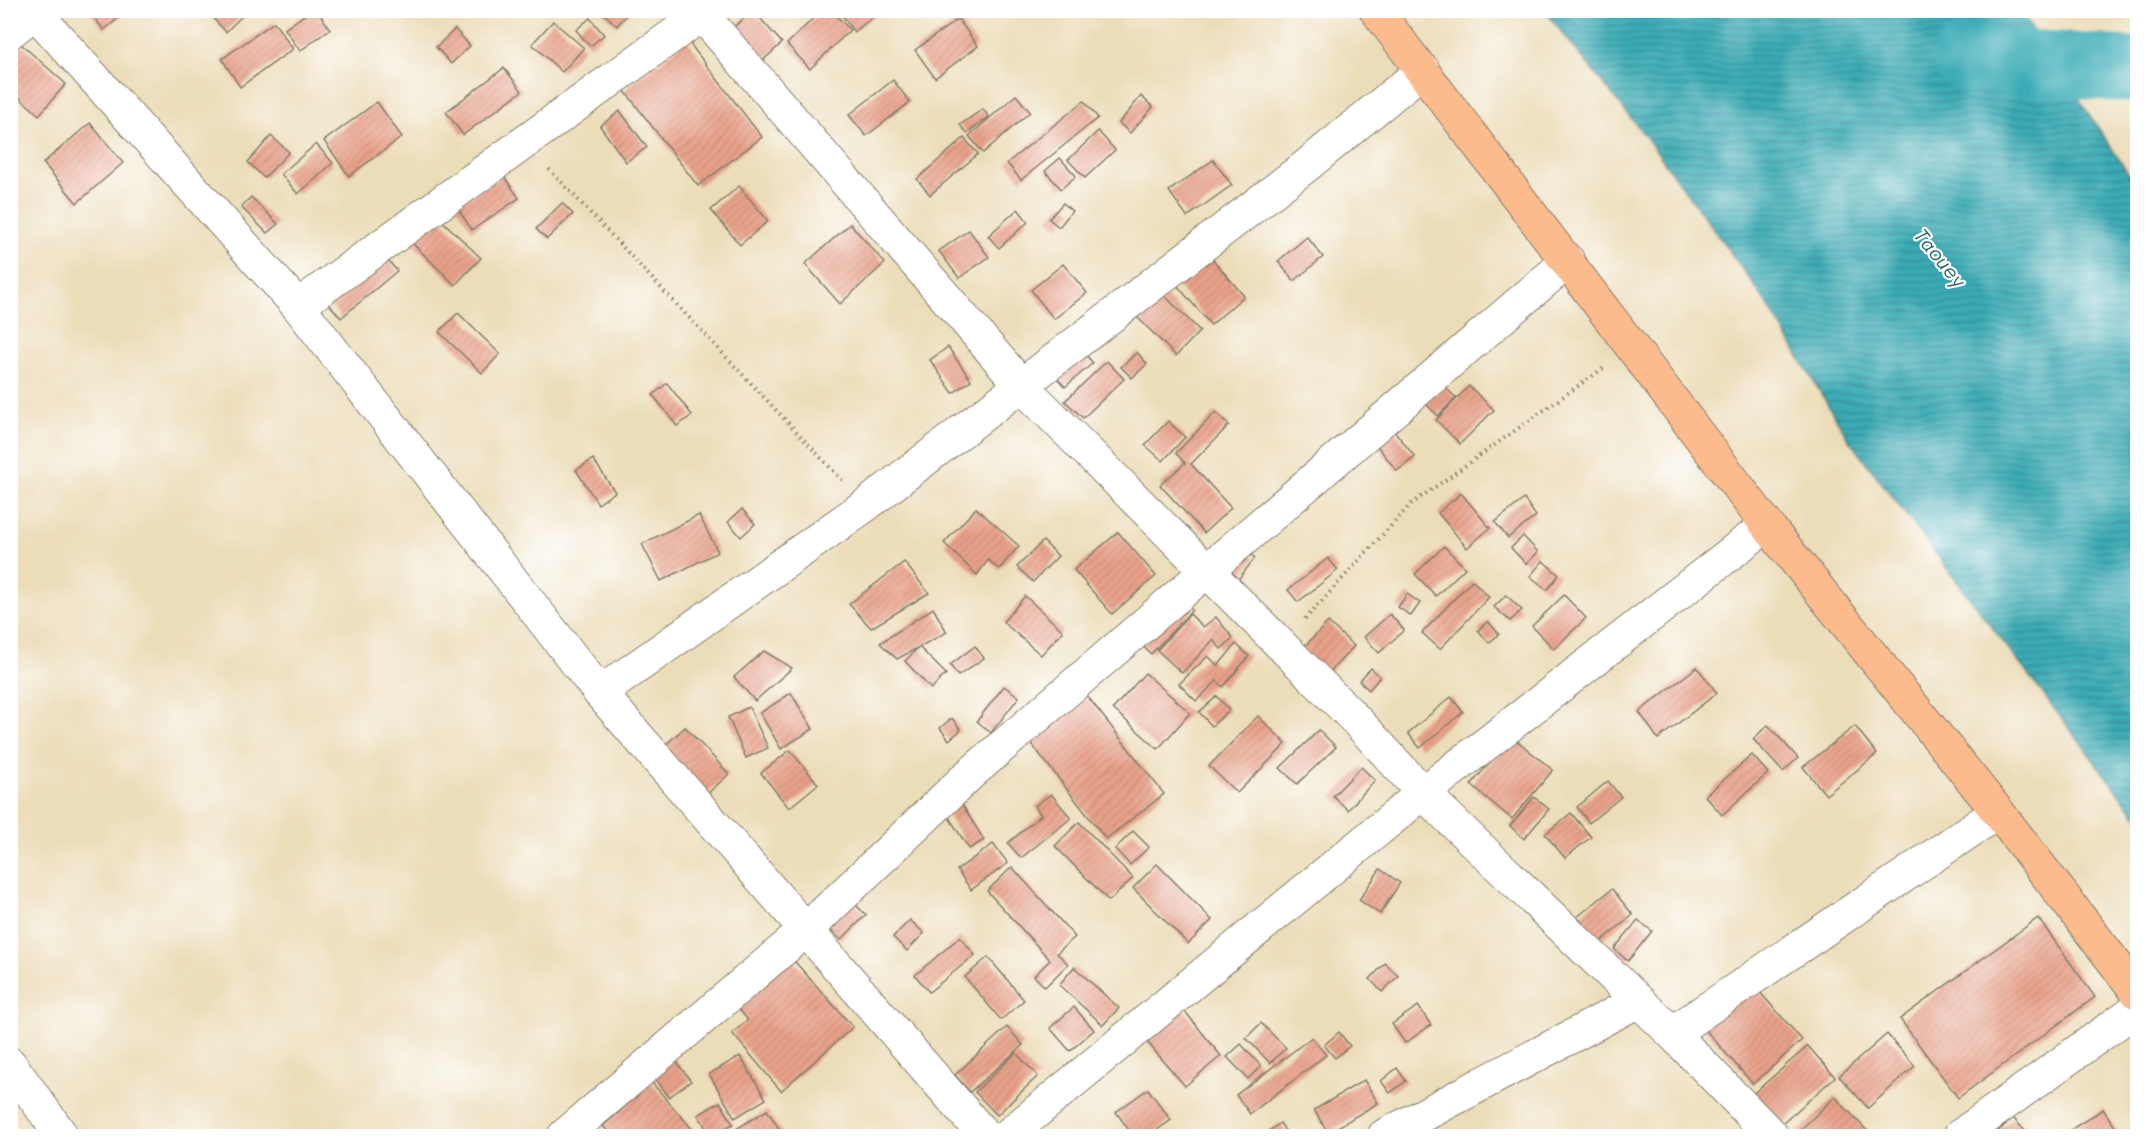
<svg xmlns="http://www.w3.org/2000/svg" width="2148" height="1147" viewBox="0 0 2148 1147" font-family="Mali,sans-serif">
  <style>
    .water { fill: url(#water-rules); stroke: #2b6468; stroke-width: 1.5 }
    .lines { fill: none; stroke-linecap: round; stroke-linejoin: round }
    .river { stroke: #3aabb5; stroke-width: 66 }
    .building { fill: url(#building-hatch) }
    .minor-casing { stroke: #847c6a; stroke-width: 35 }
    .major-casing { stroke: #847c6a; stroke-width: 35 }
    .path { stroke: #847c6a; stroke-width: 4; stroke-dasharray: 1.5 4.5; stroke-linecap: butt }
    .minor { stroke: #fff; stroke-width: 33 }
    .major { stroke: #fbbb8d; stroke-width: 33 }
    .labels { text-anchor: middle; stroke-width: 4.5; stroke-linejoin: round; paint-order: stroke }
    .water-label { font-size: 20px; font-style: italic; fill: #2b6468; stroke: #fff }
  </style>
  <defs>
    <pattern id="water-rules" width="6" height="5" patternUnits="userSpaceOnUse" patternTransform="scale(1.5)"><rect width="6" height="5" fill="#3aabb5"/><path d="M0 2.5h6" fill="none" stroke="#308a92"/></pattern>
    <pattern id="building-hatch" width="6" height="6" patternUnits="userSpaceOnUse" patternTransform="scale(1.5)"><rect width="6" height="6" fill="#e9a189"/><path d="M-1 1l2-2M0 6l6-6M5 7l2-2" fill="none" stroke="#c78a76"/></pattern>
  </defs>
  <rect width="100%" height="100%" fill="#fff"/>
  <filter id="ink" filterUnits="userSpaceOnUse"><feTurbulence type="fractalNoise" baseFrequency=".0167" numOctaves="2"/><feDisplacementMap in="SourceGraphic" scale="12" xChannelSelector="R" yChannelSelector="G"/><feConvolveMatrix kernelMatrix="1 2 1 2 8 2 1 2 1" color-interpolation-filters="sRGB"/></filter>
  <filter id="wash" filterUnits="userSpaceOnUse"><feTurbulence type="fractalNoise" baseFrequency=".008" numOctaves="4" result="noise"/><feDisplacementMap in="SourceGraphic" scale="24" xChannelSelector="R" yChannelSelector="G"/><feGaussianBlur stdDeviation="1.35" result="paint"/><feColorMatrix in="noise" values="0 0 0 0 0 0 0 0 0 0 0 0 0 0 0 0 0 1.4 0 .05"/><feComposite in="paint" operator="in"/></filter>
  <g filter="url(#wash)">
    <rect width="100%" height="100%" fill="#ecddb9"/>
    <path class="water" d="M1545,11h475l117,175v631l-288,-377 -84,-140 -119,-163z"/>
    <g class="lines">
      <path class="river" d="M1965,58l173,12"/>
    </g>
    <g id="blocks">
      <g class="building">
        <path d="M88,10h40l-24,20z"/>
        <path d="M223,10h16l4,5 -17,17 -12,-13z"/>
        <path d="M311,10h6l13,19 -30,22 -15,-22z"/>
        <path d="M600,10h31l-14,16z"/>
        <path d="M753,10l29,33 -25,23 -30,-33z"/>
        <path d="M822,10h9l19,20 -40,39 -23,-25z"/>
        <path d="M838,10h44l-28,22z"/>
        <path d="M590,18l14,17 -14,11 -14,-16z"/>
        <path d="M958,19l20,27 -43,32 -20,-28z"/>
        <path d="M553,21l31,27 -22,24 -30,-28z"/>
        <path d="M274,22l19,27 -53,38 -18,-28z"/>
        <path d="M455,29l15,17 -19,18 -15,-17z"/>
        <path d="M13,37l53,47 -27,31 -29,-26v-49z"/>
        <path d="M687,40l75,97 -64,49 -74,-96z"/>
        <path d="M504,68l18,23 -59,44 -17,-23z"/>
        <path d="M893,80l17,22 -44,34 -17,-21z"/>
        <path d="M1016,95l14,17 -47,41 -14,-17z"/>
        <path d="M1141,96l12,11 -23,26 -11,-10z"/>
        <path d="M1084,101l14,17 -77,62 -14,-17z"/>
        <path d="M377,102l25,35 -53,39 -25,-35z"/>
        <path d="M983,109l6,8 -22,16 -7,-8z"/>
        <path d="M620,111l27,36 -21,15 -26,-36z"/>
        <path d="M90,123l33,40 -46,40 -34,-40z"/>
        <path d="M1098,131l17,19 -30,28 -17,-18z"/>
        <path d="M271,136l18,16 -25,26 -16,-16z"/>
        <path d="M964,138l14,16 -48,41 -13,-16z"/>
        <path d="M316,144l17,19 -35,31 -17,-20z"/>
        <path d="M1060,158l16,18 -15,13 -16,-18z"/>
        <path d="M1213,160l19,25 -45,32 -18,-26z"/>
        <path d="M503,175l16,23 -47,32 -16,-24z"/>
        <path d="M739,186l29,35 -28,24 -29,-35z"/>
        <path d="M251,197l27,27 -11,9 -26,-26z"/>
        <path d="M562,203l11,11 -26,25 -11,-10z"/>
        <path d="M1063,203l9,8 -13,16 -10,-8z"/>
        <path d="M1018,209l10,13 -29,26 -11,-12z"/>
        <path d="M435,214l46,44 -26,27 -45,-44z"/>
        <path d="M850,224l35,39 -45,41 -35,-40z"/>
        <path d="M969,230l20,27 -30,21 -20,-27z"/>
        <path d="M1307,237l16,20 -29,24 -16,-20z"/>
        <path d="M380,251l17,20 -56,47 -17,-20z"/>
        <path d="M1209,255l35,41 -33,29 -35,-41z"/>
        <path d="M1063,264l24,29 -33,26 -23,-29z"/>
        <path d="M1157,288l43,43 -24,25 -44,-44z"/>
        <path d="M458,313l42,41 -18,19 -43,-41z"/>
        <path d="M1078,346l15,17 -28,24 -15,-17z"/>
        <path d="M948,347l23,33 -18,13 -23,-33z"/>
        <path d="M1137,352l10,12 -15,14 -11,-11z"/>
        <path d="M1107,361l17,18 -41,39 -18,-17z"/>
        <path d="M667,383l25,32 -15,11 -24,-31z"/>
        <path d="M1442,384l14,14 -18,18 -14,-14z"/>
        <path d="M1469,386l25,24 -34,34 -24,-24z"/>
        <path d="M1216,412l13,13 -38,39 40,44 -27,25 -44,-48 25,-22 -9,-10z"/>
        <path d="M1168,421l17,16 -22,24 -18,-16z"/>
        <path d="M1392,428l23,29 -18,14 -22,-28z"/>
        <path d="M593,459l22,33 -17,12 -22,-34z"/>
        <path d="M1461,493l29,35 -23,20 -29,-35z"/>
        <path d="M1524,499l12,17 -28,22 -13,-16z"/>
        <path d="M976,508l43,38 -20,23 -11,-9 -11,15 -33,-32z"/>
        <path d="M742,509l13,15 -14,13 -13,-15z"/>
        <path d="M699,515l19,37 -57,29 -19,-37z"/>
        <path d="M1118,532l38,44 -44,38 -38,-44z"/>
        <path d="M1523,536l15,16 -12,12 -15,-16z"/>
        <path d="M1043,541l15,15 -25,26 -16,-15z"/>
        <path d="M1238,545l17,13 -18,23 -17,-13z"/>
        <path d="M1444,546l21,22 -29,28 -21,-22z"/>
        <path d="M1328,558l10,12 -40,32 -10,-12z"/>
        <path d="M1543,561l16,14 -12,15 -17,-14z"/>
        <path d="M904,562l25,31 -58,35 -22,-24z"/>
        <path d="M1472,580l17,17 -49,52 -18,-16z"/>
        <path d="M1407,594l13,9 -9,13 -13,-9z"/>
        <path d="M1506,595l16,15 -12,11 -16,-14z"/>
        <path d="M1564,595l22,23 -32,31 -22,-23z"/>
        <path d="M1025,596l38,35 -22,24 -38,-33z"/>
        <path d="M1179,598l13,12 -41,44 -13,-12z"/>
        <path d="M933,608l14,24 -50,27 -17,-16z"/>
        <path d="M1190,614l13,13 13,-10 17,21 -12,11 -8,-9 -31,33 -25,-23z"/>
        <path d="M1390,614l14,16 -25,23 -15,-16z"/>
        <path d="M1488,621l11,13 -10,9 -11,-13z"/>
        <path d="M1328,622l26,24 -26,28 -26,-25z"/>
        <path d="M1236,644l13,12 -26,31 -6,-6 -21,20 -17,-17 29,-28 10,10z"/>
        <path d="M975,646l9,12 -26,18 -8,-11z"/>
        <path d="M919,647l27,27 -15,15 -26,-28z"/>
        <path d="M764,651l28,17 -37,33 -21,-24z"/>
        <path d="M1697,667l20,26 -59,46 -19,-27z"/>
        <path d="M1371,668l9,9 -11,13 -10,-9z"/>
        <path d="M1145,673l45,40 -32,36 -45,-40z"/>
        <path d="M1004,686l15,11 -28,36 -14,-12z"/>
        <path d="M1081,688l83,106 -58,45 -83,-106z"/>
        <path d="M791,693l22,36 -32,20 -21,-36z"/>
        <path d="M1217,696l12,14 -17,16 -13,-14z"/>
        <path d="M1451,697l12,15 -43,36 -12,-15z"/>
        <path d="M749,707l19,41 -22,10 -18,-41z"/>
        <path d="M1258,716l28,28 -49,49 -28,-27z"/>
        <path d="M952,718l9,12 -12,10 -9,-12z"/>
        <path d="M1768,725l30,33 -15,14 -30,-33z"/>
        <path d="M1855,726l22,28 -51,41 -23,-28z"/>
        <path d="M685,727l44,47 -23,21 -44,-47z"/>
        <path d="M1319,730l17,17 -39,37 -17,-16z"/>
        <path d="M1511,736l42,34 -41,49 -41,-34z"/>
        <path d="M790,750l28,34 -29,24 -28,-35z"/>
        <path d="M1752,755l16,18 -46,42 -17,-19z"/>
        <path d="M1361,767l14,13 -27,30 -15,-14z"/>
        <path d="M1608,781l13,16 -32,26 -12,-16z"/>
        <path d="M1051,794l20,24 -50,40 -13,-15 33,-28 -6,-9z"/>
        <path d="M1534,797l15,12 -25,30 -14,-13z"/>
        <path d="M958,798l26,42 -15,9 -26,-41z"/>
        <path d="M1571,813l20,24 -26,21 -20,-24z"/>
        <path d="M1079,822l54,56 -24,23 -54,-55z"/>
        <path d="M1133,831l16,16 -19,18 -15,-16z"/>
        <path d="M993,844l15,19 -37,27 -14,-20z"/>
        <path d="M1157,864l55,56 -24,24 -55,-56z"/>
        <path d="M1012,867l63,70 -18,16 11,11 -23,23 -11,-11 16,-16 -63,-69z"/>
        <path d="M1380,869l20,14 -20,31 -21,-14z"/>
        <path d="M1612,889l21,26 -34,28 -22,-26z"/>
        <path d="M849,898l17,17 -25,25 -17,-16z"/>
        <path d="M2038,918l57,79 -137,101 -58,-79z"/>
        <path d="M910,920l14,13 -17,18 -14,-14z"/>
        <path d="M1638,920l14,11 -24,30 -14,-12z"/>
        <path d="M960,937l15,18 -46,37 -14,-17z"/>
        <path d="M788,954l65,73 -72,64 -49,-58 16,-13 -15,-17z"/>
        <path d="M988,957l36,43 -23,20 -36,-43z"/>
        <path d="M1385,963l13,13 -16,16 -12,-13z"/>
        <path d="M1074,967l45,41 -16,17 -44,-40z"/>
        <path d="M1752,983l50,57 -49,44 -51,-58z"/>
        <path d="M1179,1004l42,52 -36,30 -43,-50z"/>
        <path d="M1418,1006l13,19 -26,18 -13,-19z"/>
        <path d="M1074,1007l20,23 -24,21 -20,-23z"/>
        <path d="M1261,1023l25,25 -16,15 -24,-25z"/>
        <path d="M1007,1027l16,18 -53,47 -15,-17z"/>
        <path d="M1339,1032l11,14 -15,12 -11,-13z"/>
        <path d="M1887,1034l28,32 -47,42 -29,-32z"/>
        <path d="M1312,1037l14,18 -76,59 -14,-19z"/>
        <path d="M1241,1044l20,22 -13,13 -21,-22z"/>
        <path d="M1808,1046l27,31 -53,47 -28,-31z"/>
        <path d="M1016,1053l22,23 -41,39 -22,-23z"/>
        <path d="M740,1056l26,43 -31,19 -26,-44z"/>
        <path d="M673,1057l18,24 -22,16 -18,-24z"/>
        <path d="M1397,1068l9,13 -16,12 -9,-12z"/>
        <path d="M1364,1080l14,23 -50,30 -14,-23z"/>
        <path d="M652,1083l43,49 -6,4h-77l-9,-10z"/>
        <path d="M1148,1089l23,31 -23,16h-15l-17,-24z"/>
        <path d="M1835,1097l37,39h-74l-2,-2z"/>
        <path d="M720,1102l13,22 -22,12 -13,-21z"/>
        <path d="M2103,1109l18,27h-60z"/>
        <path d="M767,1110l17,26h-59z"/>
        <path d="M2013,1118l17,18h-37z"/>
        <path d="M1280,1123l6,9 -7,4h-13l-1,-2z"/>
      </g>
    </g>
  </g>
  <g filter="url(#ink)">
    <use href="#blocks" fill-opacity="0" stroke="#847c6a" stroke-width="1.5"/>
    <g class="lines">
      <defs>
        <g id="minor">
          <path d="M33,10l265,296 302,387 385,443"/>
          <path d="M698,10l324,376 333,333 68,74 249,240 100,103"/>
          <path d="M10,32l28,-22"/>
          <path d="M298,306l410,-296"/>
          <path d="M600,693l266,-188 440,-339 117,-96"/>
          <path d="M1672,1033l326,-221"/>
          <path d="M10,1064l52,72"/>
          <path d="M564,1136l242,-206 164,-156 598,-513"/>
          <path d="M1007,1136l416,-343 344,-268"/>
          <path d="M1384,1136l254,-135"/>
          <path d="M1960,1136l178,-128"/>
        </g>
        <path id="major" d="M1376,10l391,515 231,287 140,181"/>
      </defs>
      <use href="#minor" class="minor-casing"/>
      <use href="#major" class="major-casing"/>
      <g class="path">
        <path d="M549,169l293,311"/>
        <path d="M1305,619l106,-115 194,-137"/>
      </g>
      <use href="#minor" class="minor"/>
      <use href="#major" class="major"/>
    </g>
  </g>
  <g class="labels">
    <g class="water-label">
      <text transform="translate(1940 258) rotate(51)" y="7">Taouey</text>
    </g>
  </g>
  <rect width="2148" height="1147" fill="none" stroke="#fff" stroke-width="36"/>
</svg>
